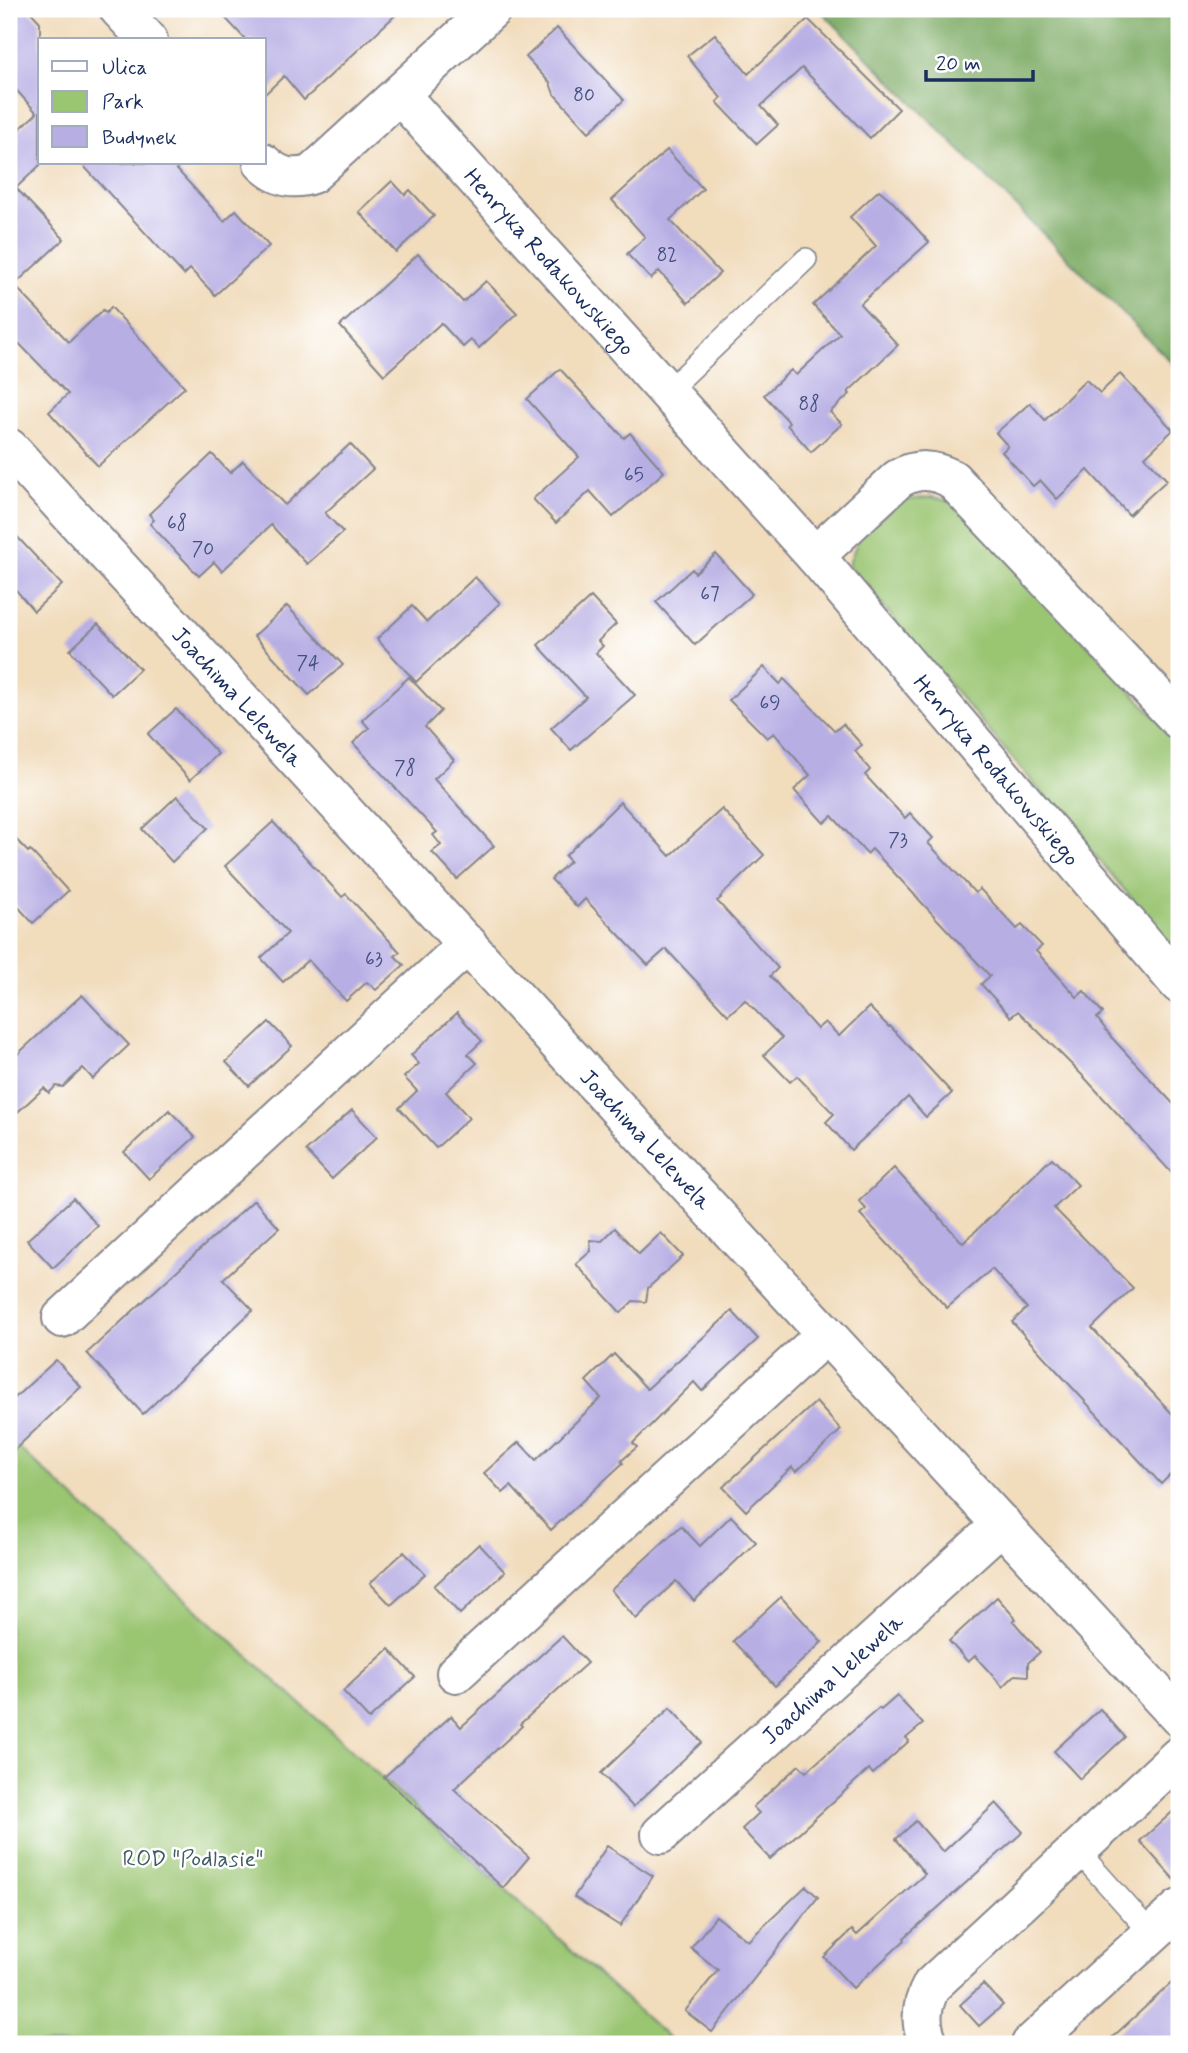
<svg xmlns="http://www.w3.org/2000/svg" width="1188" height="2053" viewBox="0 0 1188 2053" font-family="Mynerve,sans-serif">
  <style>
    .green { fill: #9ac571; stroke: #5a7a68; stroke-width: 2 }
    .forest { fill: #7baa63; stroke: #4b6c60; stroke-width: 2 }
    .building { fill: #b7aee4 }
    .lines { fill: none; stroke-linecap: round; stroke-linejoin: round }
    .service-casing { stroke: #86868d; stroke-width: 24 }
    .minor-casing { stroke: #86868d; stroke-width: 42 }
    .service { stroke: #fff; stroke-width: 21 }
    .minor { stroke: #fff; stroke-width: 38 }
    .labels { text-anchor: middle; stroke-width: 5; stroke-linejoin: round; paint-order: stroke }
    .number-label { font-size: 19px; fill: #424f80 }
    .street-label { font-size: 23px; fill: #1b2f5e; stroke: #fff }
    .park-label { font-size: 23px; fill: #415c64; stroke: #fff }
  </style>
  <rect width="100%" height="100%" fill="#fff"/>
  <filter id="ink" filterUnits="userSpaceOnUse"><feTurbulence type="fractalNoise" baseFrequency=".0143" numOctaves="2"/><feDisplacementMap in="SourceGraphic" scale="14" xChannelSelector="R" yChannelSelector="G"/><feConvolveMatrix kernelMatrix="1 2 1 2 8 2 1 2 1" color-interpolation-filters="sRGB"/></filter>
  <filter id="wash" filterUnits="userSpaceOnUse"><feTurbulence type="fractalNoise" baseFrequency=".00686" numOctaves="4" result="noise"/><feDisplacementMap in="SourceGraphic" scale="28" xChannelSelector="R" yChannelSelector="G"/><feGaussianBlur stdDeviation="1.57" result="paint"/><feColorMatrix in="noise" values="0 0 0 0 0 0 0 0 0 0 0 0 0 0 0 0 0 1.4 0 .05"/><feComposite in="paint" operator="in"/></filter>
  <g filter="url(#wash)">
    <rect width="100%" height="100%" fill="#f1dcbc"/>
    <g class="green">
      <path d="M932,497l24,6 223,239v212l-331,-389 12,-30 41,-34z"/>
      <path d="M9,1439l666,605h-666z"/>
    </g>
    <path class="forest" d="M819,9h360v361z"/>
    <g id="blocks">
      <g class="building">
        <path d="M9,9h19l12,13v143l-24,23 48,51 -50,46 55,57 34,-32 3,3 5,-6 74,80 -87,79 -49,-54 19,-18 -59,-61v-194l28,-26 -28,-31z"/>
        <path d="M217,9h185l-98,91 -20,-24 -20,19v-55h-18z"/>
        <path d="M808,19l91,90 -29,29 -68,-70 -41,38 17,19 -21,19 -40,-42 4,-4 -34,-42 28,-22 33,40z"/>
        <path d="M557,28l67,72 -35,32 -35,-38 -4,-11 -24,-26z"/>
        <path d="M667,150l36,39 -33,31 50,53 -32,30 -29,-32 -8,8 -24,-25 18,-17 -33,-37z"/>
        <path d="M81,163h90l53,58 12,-11 33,36 -54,49 -25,-26 -6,6z"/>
        <path d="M392,181l13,14 5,-5 24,26 -38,36 -37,-40z"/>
        <path d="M879,190l12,10 38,42 -69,62 38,41 -50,47 2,2 -20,18 12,12 -31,28 -24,-27 2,-3 -25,-27 27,-25 5,5 44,-41 -27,-29 63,-59 -26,-29z"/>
        <path d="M418,254l45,48 23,-21 31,32 -38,35 -8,-8 -8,7 -22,-24 -57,52 -44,-49z"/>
        <path d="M560,369l64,69 6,-5 34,39 -51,45 -23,-26 -34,32 -23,-24 46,-42 -52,-58z"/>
        <path d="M1120,374l53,56 -28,27 22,23 -38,35 -41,-45 -31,29 -17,-19 -7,6 -31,-34 6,-6 -12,-13 34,-30 15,17 41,-40 14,13z"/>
        <path d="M350,444l23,25 -48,44 18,19 -36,32 -36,-39 -49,46 -8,-9 -15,14 -49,-52 4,-4 -5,-6 63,-60 18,19 13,-12 42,44z"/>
        <path d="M9,528l53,57 -28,26 -25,-29z"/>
        <path d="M716,554l36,40 -57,51 -39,-43 36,-33 3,4z"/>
        <path d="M475,577l25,26 -84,79 -39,-43 35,-33 15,16z"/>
        <path d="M591,597l25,27 -18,17 5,5 -7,7 39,42 -64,55 -20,-22 35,-31 -48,-52z"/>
        <path d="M287,606l56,59 -34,30 -55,-59z"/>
        <path d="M98,624l42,45 -28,26 -42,-45z"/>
        <path d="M764,667l16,17 4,-5 51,52 8,-7 19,21 -7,6 15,19 -5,5 40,43 5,-5 23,25 -5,5 47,50 5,-4 37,40 5,-4 20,21 -6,5 41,46 7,-6 19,22 -6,5 16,21 66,71v71l-95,-104 -66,-66 -7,6 -30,-33 9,-8 -118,-127 -5,5 -35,-38 -8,7 -30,-33 16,-15 -36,-42 -7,5 -38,-38z"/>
        <path d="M409,677l32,34 -16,16 29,33 -20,19 60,67 -37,33 -25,-27 9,-7 -8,-10 4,-3 -84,-89 16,-15 -7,-8z"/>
        <path d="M176,709l42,45 -28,26 -42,-46z"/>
        <path d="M177,796l31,32 -36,34 -30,-33z"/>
        <path d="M620,802l50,54 52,-47 42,46 -44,42 1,1 -4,3 61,67 -8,8 47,53 8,-7 14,14 30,-29 20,20 1,-1 62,67 -26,24 -18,-20 -57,53 -25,-28 8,-8 -37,-38 -7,6 -26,-27 18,-17 -37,-38 -17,15 -62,-66 -18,16 -63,-66 -8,8 -26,-28 19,-18 -5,-5z"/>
        <path d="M273,822l69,75 4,-3 54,58 -5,4 9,9 -28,25 -9,-8 -21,19 -38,-41 -25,22 -22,-24 27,-25 -63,-67z"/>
        <path d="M9,832l19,20 2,-2 38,41 -35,32 -24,-26z"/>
        <path d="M82,995l47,50 -36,34 -10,-11 -20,19 -7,-1 -7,7 -5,-5 -35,32v-58z"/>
        <path d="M457,1013l25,28 -14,13 9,9 -31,29 23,26 -33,30 -37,-40 18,-17 -13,-14 15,-13 -8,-9z"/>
        <path d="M269,1022l23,24 -43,40 -23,-24z"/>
        <path d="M169,1110l26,27 -46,42 -25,-27z"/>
        <path d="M352,1110l25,27 -45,42 -26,-28z"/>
        <path d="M1052,1158l26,27 -24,23 79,80 -41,40 87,93v45l-18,18 -149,-162 15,-14 -35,-39 -45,39 -87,-94 6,-5 -7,-8 35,-33 69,75z"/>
        <path d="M73,1198l25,28 -45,42 -26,-28z"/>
        <path d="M254,1200l25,28 -56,51 30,31 -110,104 -56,-61z"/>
        <path d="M615,1228l24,26 22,-21 22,23 -35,32 -2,14 -13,-1 -12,12 -45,-49 15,-13 -1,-11 12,1z"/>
        <path d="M732,1311l26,28 -56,52 -8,-9 -61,61 4,4 -16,14 2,2 -72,67 -40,-44 -8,7 -19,-20 35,-31 17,18 65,-62 -15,-17 28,-27 33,35z"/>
        <path d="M56,1360l25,27 -72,68v-52z"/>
        <path d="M816,1402l25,28 -45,42 -4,-5 -46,44 -23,-24z"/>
        <path d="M731,1516l25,26 -62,59 -18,-20 -40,38 -25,-29 70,-64 19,20z"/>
        <path d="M479,1544l26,28 -45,42 -26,-28z"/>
        <path d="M404,1552l21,22 -34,31 -21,-22z"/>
        <path d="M781,1597l41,45 -47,44 -42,-45z"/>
        <path d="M997,1597l19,22 -3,2 27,31 -12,11v13l-13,-1 -12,12 -28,-31 -7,6 -19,-21z"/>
        <path d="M562,1636l25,27 -67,61 2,2 -68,63 75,68 -26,31 -119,-111 67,-61 10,11z"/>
        <path d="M389,1649l26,28 -46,42 -26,-28z"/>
        <path d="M897,1696l26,28 -17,14 3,3 -36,33 -4,-5 -99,90 -28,-30 17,-16 -6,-6 46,-42 7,7 73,-64 2,2z"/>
        <path d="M670,1708l32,34 -69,65 -32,-34z"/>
        <path d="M1100,1709l25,28 -45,42 -26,-28z"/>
        <path d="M996,1803l27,29 -119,106 1,2 -52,48 -29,-31 28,-27 5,5 68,-61 -29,-35 20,-18 27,31z"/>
        <path d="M1179,1806v79l-39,-44z"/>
        <path d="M607,1846l46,30 -33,50 -46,-29z"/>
        <path d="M806,1886l12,11 -106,135 -27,-21 33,-41 -27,-22 25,-32 32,25z"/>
        <path d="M1179,1976v68h-74z"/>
        <path d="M983,1984l20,21 -24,21 -19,-21z"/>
      </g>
    </g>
  </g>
  <g filter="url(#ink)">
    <use href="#blocks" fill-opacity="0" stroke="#86868d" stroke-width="2"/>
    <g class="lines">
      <defs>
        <g id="service">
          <path d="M667,392l139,-133"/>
          <path d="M1077,1850l75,84"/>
        </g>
        <g id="minor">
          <path d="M119,9l29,31"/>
          <path id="s1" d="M400,95l415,461 364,428"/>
          <path d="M263,163c15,14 30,18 49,11l180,-165"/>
          <path id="s2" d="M9,448l1170,1269"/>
          <path d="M815,556l83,-77c19,-11 35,-10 54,0l227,241"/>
          <path d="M62,1318l406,-374"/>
          <path d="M456,1673l370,-339"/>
          <path id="s3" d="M661,1834l341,-310"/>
          <path d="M929,2044c-10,-20 -8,-39 3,-59l247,-229"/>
          <path d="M1031,2044l148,-135"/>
        </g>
      </defs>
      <use href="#service" class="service-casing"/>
      <use href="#minor" class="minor-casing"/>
      <use href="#service" class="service"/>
      <use href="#minor" class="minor"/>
    </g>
  </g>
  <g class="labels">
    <g class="number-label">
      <text x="584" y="101">80</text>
      <text x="667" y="261">82</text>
      <text x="809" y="410">88</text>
      <text x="634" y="481">65</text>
      <text x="177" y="529">68</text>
      <text x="203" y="555">70</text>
      <text x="710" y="600">67</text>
      <text x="308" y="669">74</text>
      <text x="770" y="709">69</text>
      <text x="405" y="774">78</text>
      <text x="898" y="846">73</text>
      <text x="374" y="965">63</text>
    </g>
    <g class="street-label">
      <text dy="8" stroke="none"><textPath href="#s1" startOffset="224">Henryka Rodakowskiego</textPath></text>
      <text dy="8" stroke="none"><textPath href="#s2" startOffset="338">Joachima Lelewela</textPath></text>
      <text dy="8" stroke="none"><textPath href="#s1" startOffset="901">Henryka Rodakowskiego</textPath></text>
      <text dy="8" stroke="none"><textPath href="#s2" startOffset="940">Joachima Lelewela</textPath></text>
      <text dy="8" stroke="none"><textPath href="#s3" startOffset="231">Joachima Lelewela</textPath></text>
    </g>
    <g class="park-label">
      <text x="193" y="1866">ROD "Podlasie"</text>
    </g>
  </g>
  <rect width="1188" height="2053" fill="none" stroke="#fff" stroke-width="35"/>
  <rect x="38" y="38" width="228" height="126" fill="#ffffff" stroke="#a4acbf" stroke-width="2"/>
  <rect x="52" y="61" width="35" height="10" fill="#ffffff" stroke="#a4acbf" stroke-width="2"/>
  <text x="102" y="74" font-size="21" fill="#1b2f5e">Ulica</text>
  <rect x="52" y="91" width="35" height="21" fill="#9ac571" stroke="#a4acbf" stroke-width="2"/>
  <text x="102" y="108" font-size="21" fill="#1b2f5e">Park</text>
  <rect x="52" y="126" width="35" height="21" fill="#b7aee4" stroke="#a4acbf" stroke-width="2"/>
  <text x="102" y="144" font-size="21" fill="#1b2f5e">Budynek</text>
  <path d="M926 70v10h107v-10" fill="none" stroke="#1b2f5e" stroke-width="3.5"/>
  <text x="936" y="70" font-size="21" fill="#1b2f5e" stroke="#ffffff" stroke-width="5" paint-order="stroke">20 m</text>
</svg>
